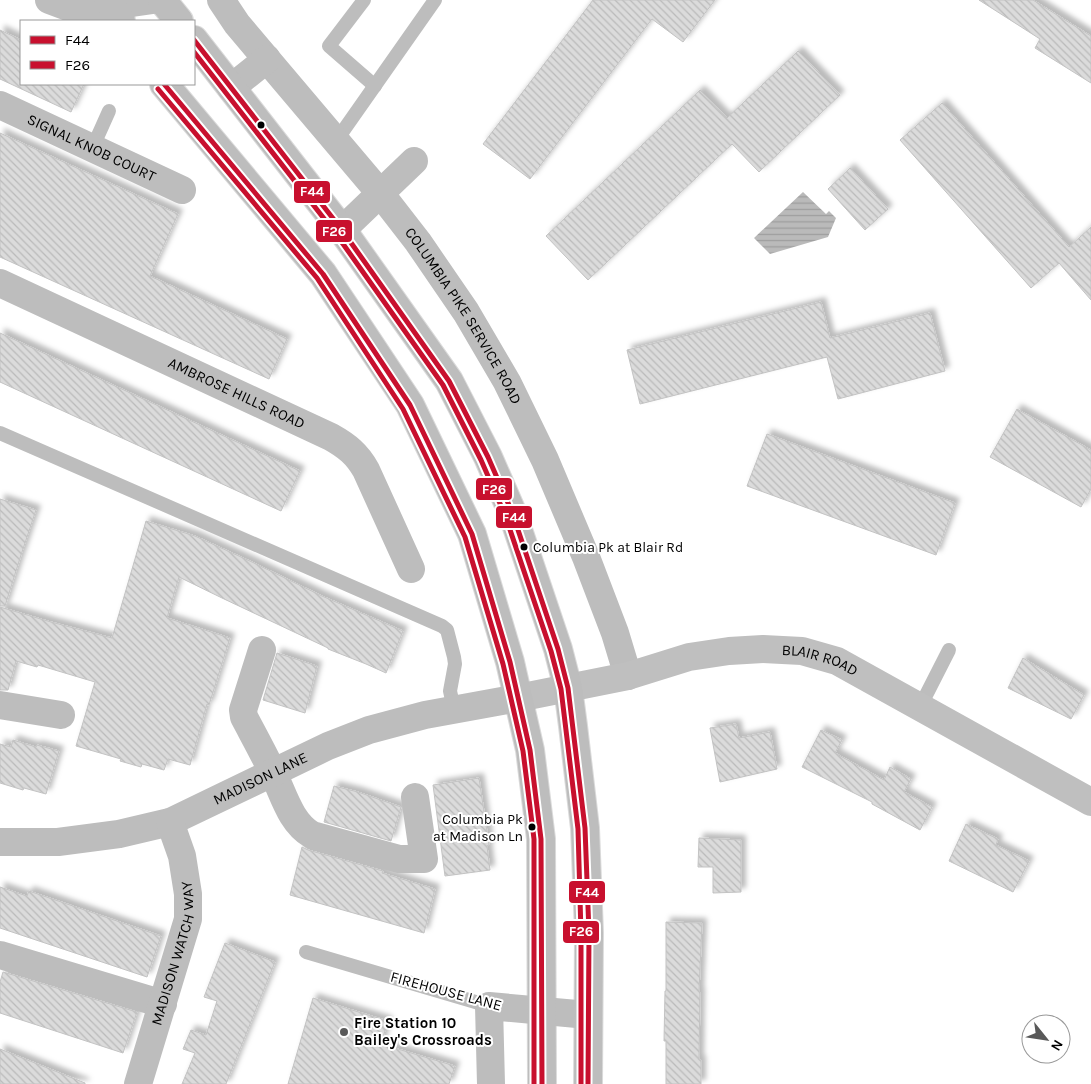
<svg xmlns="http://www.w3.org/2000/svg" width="1091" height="1084" viewBox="0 0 1091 1084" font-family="Karla,sans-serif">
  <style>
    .water { fill: url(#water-rules) }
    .building { fill: url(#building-back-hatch); stroke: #c3c3c3; filter: url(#shadow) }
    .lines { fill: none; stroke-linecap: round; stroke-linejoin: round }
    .primary-casing { stroke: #dbdbdb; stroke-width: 30 }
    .lane { stroke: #bdbdbd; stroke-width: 14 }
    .street { stroke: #bdbdbd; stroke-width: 28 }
    .secondary { stroke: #bfbfbf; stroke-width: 28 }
    .primary { stroke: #bdbdbd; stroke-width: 28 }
    .bus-1-casing { stroke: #fff; stroke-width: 9 }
    .bus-2-casing { stroke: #fff; stroke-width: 9 }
    .bus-1 { stroke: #c8102e; stroke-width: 5 }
    .bus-2 { stroke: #c8102e; stroke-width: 5 }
    .bus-dot { fill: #000; stroke: #fff; stroke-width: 2 }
    .poi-dot { fill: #595959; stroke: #fff; stroke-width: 2 }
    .labels { text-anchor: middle; stroke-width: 4; stroke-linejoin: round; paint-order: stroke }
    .bus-label { font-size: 14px; fill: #000; stroke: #fff; text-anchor: start }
    .street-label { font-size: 15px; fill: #000; stroke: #fff }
    .poi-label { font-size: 15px; font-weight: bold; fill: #000; stroke: #fff; text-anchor: start }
    .line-badge { stroke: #fff; stroke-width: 2 }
    .badge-label { font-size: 14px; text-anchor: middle; font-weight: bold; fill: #fff }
  </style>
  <defs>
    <pattern id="water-rules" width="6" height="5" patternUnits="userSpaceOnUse" patternTransform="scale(1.25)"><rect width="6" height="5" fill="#bababa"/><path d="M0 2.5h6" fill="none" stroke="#9e9e9e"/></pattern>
    <pattern id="building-back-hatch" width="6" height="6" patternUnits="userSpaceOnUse" patternTransform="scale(1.25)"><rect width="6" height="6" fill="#dbdbdb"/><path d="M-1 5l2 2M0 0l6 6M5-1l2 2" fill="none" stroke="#bababa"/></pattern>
    <filter id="shadow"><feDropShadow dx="4.5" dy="-4.5" stdDeviation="2.5" flood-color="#0004"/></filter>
  </defs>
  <rect width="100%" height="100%" fill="#fff"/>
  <path class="water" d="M803,192l23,22 3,-3 7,7 -8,19 -58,17 -16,-16z"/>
  <g class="building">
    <path d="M593,0h122l-32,42 -31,-23 -122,160 -47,-35z"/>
    <path d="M979,0h54l58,36v47l-56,-35 5,-9z"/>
    <path d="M0,30l21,10v44h63l-13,28 -71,-33z"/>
    <path d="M798,51l42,44 -81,77 -27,-28 -144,136 -42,-44 154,-146 27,28z"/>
    <path d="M942,103l127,144 22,-20v73l-32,-37 -28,25 -131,-148z"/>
    <path d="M0,133l178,81 -28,62 137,63 -18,40 -269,-122z"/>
    <path d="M850,168l38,41 -23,21 -37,-41z"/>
    <path d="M821,302l9,36 100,-25 15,58 -107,28 -11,-42 -187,47 -13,-54z"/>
    <path d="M0,333l300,138 -19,40 -281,-129z"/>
    <path d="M1017,409l74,41v39l-10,18 -91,-50z"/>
    <path d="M767,434l188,69 -19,52 -189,-69z"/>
    <path d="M0,499l36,11 -15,45 -16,51h-5z"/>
    <path d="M146,521l49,15 57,26 70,34 81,35 -17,42 -20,-9 -38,-15v-1l-106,-50 -43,-21 -12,41 63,20 -21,67 -2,-1 -17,61 -22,-6 -4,11 -22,-6 -1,3 -21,-6 1,-2 -45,-13 19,-64 -57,-17 -1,2 -21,-6 -8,29h-8v-83l51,15 61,16z"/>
    <path d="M277,653l40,13 -12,47 -42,-13z"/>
    <path d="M1023,658l61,37 -13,24 -63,-31z"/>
    <path d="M736,724l3,14 31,-6 7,37 -57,13 -10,-54z"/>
    <path d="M821,730l21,10 -7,13 49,27 6,-13 21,12 -7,13 28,15 -12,23 -48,-26v-2l-70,-35z"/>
    <path d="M13,740l23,7 1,-2 22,6 -13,43 -22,-6 -1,2 -23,-7v-39l11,3z"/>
    <path d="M479,778l10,67 -2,1 3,24 -45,6 -12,-91z"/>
    <path d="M334,786l24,6 43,15 -10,34 -67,-19z"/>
    <path d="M966,824l32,15 -2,6 33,16 -16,31 -64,-31z"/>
    <path d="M699,838l42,2v52l-28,1v-26h-15z"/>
    <path d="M302,847l6,3 75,21 -1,2 53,16 -11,44 -134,-38z"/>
    <path d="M0,887l27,9 2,-5 132,45 -14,41 -147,-49z"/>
    <path d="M666,922l36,1 -3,69h1l-1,68h2v24h-35v-43h-2l1,-50h1z"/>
    <path d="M225,943l50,19 -49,122h-44l13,-31 -12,-4 8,-19 15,5 11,-34 -13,-4z"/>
    <path d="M3,972l134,40 -14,41 -123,-40v-31z"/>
    <path d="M313,998l75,23 -7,23 74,22 -6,18h-161z"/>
    <path d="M0,1049l85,34v1h-85z"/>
  </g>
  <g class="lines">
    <defs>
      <g id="primary">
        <path d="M108,0l13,21"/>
        <path d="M162,0l17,21"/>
        <path d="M194,40l148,190 107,151 39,76 24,55 46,137 10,39 5,38 12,102 4,105 -1,151"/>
        <path d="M164,84l159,190 87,131 62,129 38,128 20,88 11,89 1,245"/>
      </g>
    </defs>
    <use href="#primary" class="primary-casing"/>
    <g class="lane">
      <path d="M364,0l-35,46 46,40"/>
      <path d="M336,141l99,-141"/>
      <path d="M92,149l17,-38"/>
      <path d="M0,433l442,193 5,4 7,27 1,7 -5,27 4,18"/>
      <path d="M920,707l29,-57"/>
      <path d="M306,952l183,54"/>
    </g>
    <g class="street">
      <path d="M49,0l24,9 38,-3 42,-6"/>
      <path id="s1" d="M221,0l16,24 143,169 38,49 48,70 41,70 38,78 41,97 29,76 13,43"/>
      <path d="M231,88l36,-29"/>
      <path id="s2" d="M0,105l182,85"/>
      <path d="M342,230l72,-69"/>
      <path id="s3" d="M0,283l331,154c16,9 26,17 35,33l45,99"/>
      <path d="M262,650l-19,60 1,7c10,19 20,37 29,56 11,22 17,49 39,62l87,24h25l-9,-62"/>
      <path d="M0,705l61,10"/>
      <path id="s4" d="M0,842h58l61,-8 51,-12 158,-76 41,-16 56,-15 93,-17"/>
      <path d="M0,955l163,49"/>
      <path id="s5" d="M138,1084l50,-165v-25l-6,-38 -12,-34"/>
      <path d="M491,1084l-2,-78 99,9"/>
    </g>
    <path class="secondary" id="s6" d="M518,698l110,-22 61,-19 40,-6 34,-2 39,2 35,10 254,141"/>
    <use href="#primary" class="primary"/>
    <defs>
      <g id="bus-1">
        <path d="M194,40l148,190 107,151 39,76 24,55 46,137 10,39 17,140 4,105 -1,151"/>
        <path d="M164,84l159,190 87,131 62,129 38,128 20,88 11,89 1,245"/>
      </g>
      <g id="bus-2">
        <path d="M194,52l142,182 107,151 38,75 24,55 46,136 10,38 17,140 3,104v151"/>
        <path d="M158,89l159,189 86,131 62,128 38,127 20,87 11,88v245"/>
      </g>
    </defs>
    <use href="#bus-1" class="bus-1-casing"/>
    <use href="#bus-2" class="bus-2-casing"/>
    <use href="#bus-1" class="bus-1"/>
    <use href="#bus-2" class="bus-2"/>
  </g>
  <g class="bus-dot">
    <circle cx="261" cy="125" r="4.5"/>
    <circle cx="524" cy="547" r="4.5"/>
    <circle cx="532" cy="827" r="4.5"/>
  </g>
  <circle class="poi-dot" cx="344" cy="1032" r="5"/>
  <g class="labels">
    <g class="bus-label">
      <text x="533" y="552">Columbia Pk at Blair Rd</text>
      <text x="523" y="824" text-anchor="end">Columbia Pk<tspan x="523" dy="17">at Madison Ln</tspan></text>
    </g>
    <g class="street-label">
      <text dy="5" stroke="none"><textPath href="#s2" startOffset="101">SIGNAL KNOB COURT</textPath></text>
      <text dy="5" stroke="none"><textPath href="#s1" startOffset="399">COLUMBIA PIKE SERVICE ROAD</textPath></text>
      <text dy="5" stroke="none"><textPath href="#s3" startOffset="261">AMBROSE HILLS ROAD</textPath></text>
      <text dy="5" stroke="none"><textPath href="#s6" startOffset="309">BLAIR ROAD</textPath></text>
      <text dy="5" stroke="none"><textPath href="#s4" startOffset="272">MADISON LANE</textPath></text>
      <text dy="5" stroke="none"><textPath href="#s5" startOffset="136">MADISON WATCH WAY</textPath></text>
      <text transform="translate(446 991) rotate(15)" y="5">FIREHOUSE LANE</text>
    </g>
    <g class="poi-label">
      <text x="354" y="1028">Fire Station 10<tspan x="354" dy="17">Bailey's Crossroads</tspan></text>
    </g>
  </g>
  <g class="line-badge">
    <rect x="293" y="180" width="38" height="24" rx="5" fill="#c8102e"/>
    <rect x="315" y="219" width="38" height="24" rx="5" fill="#c8102e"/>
    <rect x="475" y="477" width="38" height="24" rx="5" fill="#c8102e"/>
    <rect x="495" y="505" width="38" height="24" rx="5" fill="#c8102e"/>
    <rect x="568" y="880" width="38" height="24" rx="5" fill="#c8102e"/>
    <rect x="562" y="920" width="38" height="24" rx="5" fill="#c8102e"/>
  </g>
  <g class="badge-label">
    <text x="312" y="196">F44</text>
    <text x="334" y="236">F26</text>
    <text x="494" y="494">F26</text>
    <text x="514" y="522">F44</text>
    <text x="587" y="897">F44</text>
    <text x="581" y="936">F26</text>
  </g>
  <rect x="20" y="20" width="175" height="65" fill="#ffffff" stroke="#999999"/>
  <rect x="30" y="36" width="25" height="8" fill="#c8102e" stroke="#999999"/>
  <text x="65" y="45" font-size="15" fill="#000000">F44</text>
  <rect x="30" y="61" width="25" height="8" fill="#c8102e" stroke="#999999"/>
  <text x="65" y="70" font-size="15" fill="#000000">F26</text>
  <g transform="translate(1046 1039) rotate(120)"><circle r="24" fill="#ffffff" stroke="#999999"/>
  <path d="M0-4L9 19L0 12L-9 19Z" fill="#595959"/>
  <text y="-8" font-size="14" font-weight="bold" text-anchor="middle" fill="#000000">N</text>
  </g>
</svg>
